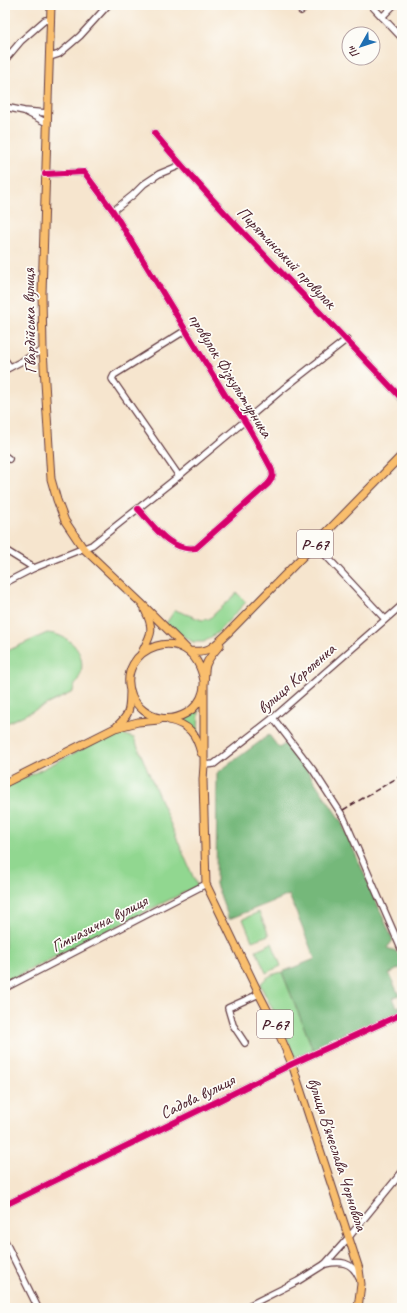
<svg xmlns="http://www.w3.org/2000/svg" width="407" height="1313" viewBox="0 0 407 1313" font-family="Caveat,sans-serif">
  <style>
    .green { fill: #91d790; stroke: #6e7b5e }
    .forest { fill: #74b87a; stroke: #5f6c52 }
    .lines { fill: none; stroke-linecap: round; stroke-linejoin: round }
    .minor-casing { stroke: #643d43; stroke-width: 8 }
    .major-casing { stroke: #643d43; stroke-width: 9 }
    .minor { stroke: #fff; stroke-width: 5.5 }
    .major { stroke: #f9be6d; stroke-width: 7 }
    .rail { stroke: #4a1f2b; stroke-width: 1.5; stroke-dasharray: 6 3; stroke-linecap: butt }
    .cycleway-casing { stroke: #fdfcf7; stroke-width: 8 }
    .cycleway { stroke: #d6006c; stroke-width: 6 }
    .labels { text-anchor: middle; stroke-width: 3.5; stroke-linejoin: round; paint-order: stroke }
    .shield { fill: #fdfcf7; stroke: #806168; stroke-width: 1 }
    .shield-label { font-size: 16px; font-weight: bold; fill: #4a1f2b }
    .street-label { font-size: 17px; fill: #4a1f2b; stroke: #fdfcf7 }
  </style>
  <rect width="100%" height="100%" fill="#fdfcf7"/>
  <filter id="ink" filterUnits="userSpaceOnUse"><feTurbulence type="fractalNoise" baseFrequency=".025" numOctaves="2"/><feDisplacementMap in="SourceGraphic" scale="8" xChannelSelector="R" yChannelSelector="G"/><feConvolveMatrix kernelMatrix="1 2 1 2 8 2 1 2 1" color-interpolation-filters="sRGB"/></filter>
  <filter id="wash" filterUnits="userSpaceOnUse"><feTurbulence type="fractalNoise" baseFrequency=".012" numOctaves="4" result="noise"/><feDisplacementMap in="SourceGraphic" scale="16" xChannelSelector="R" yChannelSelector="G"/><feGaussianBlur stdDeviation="0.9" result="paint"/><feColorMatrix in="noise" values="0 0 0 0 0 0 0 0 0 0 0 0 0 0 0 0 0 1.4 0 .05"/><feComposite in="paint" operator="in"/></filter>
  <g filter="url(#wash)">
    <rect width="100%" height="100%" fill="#f6e5ce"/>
    <g class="green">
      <path d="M237,593l9,9 -29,31 -13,9h-11l-28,-17 10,-15 27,10 7,-1z"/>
      <path d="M47,633c20,1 39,17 34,39 -1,7 -8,13 -8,20l-68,32v-72z"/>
      <path d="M199,710l-1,26 -8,-10 -10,-6 7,-2z"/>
      <path d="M116,732l18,6 63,148 -192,96v-194z"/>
      <path d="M259,912l10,23 -17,6 -9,-22z"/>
      <path d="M272,943l9,23 -15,7 -10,-23z"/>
      <path d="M282,972l32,80 -18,8 -13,-31 -23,-44c5,-8 13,-11 22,-13z"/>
    </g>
    <path class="forest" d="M269,735l10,13 9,-6 53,79 52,119 -6,8 9,3 6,10v6l-13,7 10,21 -6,3 4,9 5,-2v7l-88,40 -32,-80 33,-13 -26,-64 -60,24 -13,-35 1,-111z"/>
  </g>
  <g filter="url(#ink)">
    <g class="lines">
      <defs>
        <g id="minor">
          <path d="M371,5l31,33"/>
          <path d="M301,11l6,-6"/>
          <path d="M382,17l12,-12"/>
          <path d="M50,57l9,-3 21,-18 28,-31"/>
          <path d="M5,60l16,-19 24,-21 5,1"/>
          <path d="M5,107l19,4 23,2"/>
          <path d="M26,112l21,11"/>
          <path d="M154,133c78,93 166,177 248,266"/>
          <path d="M45,174l39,-2 29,39 114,187c19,21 31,46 44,70 3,7 2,10 -3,16l-72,64c-26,4 -42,-22 -58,-39"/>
          <path d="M113,211l20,-16 11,-11 15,-10 22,-9"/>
          <path d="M5,360l5,7"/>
          <path d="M5,370l38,-20"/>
          <path d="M5,456l4,3"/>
          <path d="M179,476l-67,-97 2,-4 72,-45"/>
          <path d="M315,544l70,75"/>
          <path d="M5,550l29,18"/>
          <path d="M5,583l29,-15 58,-23 87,-69 104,-87 64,-50"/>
          <path d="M273,718l40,52 31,48 58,133"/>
          <path d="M204,765l10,-1 59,-46 129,-113"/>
          <path d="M5,988l201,-104"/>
          <path d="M245,1043l-12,-18 -5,-17 31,-14"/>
          <path d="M5,1205l211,-103 76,-38 110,-50"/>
          <path d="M5,1241l33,67"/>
          <path d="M325,1264c15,-3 27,-3 34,14"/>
          <path d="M244,1308l54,-27 27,-17 24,-27 53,-65"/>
        </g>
        <g id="major">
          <path d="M51,5l-9,289 1,56 8,129 6,21 8,21 18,27 58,55 48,48c21,2 24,-4 39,-18l174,-178"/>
          <path d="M220,645c-5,6 -11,12 -14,20 -2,8 -1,18 -3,27 -5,19 -25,29 -43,26 -12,-2 -23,-11 -28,-22 -20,-48 60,-80 72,-15v84l-1,15 3,104 53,110 18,35 15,35 67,205 2,15 -3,24"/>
          <path d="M142,652c9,-17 13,-22 3,-42"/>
          <path d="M169,720c20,5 27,13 32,33"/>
          <path d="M117,726c14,-13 12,-16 13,-34"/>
          <path d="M5,783l110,-55 23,-6 21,-2"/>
        </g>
      </defs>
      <use href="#minor" class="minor-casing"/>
      <use href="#major" class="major-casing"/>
      <use href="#minor" class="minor"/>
      <use href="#major" class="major"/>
      <path class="rail" d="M343,810l59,-35"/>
      <defs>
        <g id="cycleway">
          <path d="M154,133c78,93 166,177 248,266"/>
          <path d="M45,174l39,-2 29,39 114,187c19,21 31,46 44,70 3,7 2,10 -3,16l-72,64c-26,4 -42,-22 -58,-39"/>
          <path d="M5,1205l211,-103 76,-38 110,-50"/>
        </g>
      </defs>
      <use href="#cycleway" class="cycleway-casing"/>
      <use href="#cycleway" class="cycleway"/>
    </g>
  </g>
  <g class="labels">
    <g class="shield">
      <rect x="297" y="530" width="36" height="28" rx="3"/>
      <rect x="257" y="1010" width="36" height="28" rx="3"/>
    </g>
    <g class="shield-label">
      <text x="315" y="550">Р-67</text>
      <text x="275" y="1030">Р-67</text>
    </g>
    <g class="street-label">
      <text transform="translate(287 257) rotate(46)" y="6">Пирятинський провулок</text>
      <text transform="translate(29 321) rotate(-91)" y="6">Гвардійська вулиця</text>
      <text transform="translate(231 375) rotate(58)" y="6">провулок Фізкультурника</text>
      <text transform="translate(296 678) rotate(-41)" y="6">вулиця Короленка</text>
      <text transform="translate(99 923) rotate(-27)" y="6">Гімназична вулиця</text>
      <text transform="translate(197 1096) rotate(-26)" y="6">Садова вулиця</text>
      <text transform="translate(338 1154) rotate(72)" y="6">вулиця В'ячеслава Чорновола</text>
    </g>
  </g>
  <rect width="407" height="1313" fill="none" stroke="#fdfcf7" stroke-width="20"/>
  <g transform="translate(361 46) rotate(231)"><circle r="19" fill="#fdfcf7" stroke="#b5a4a5"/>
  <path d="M0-3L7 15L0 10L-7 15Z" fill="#1f6fb2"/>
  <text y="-6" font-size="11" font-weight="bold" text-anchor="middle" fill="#4a1f2b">Пн</text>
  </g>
</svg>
